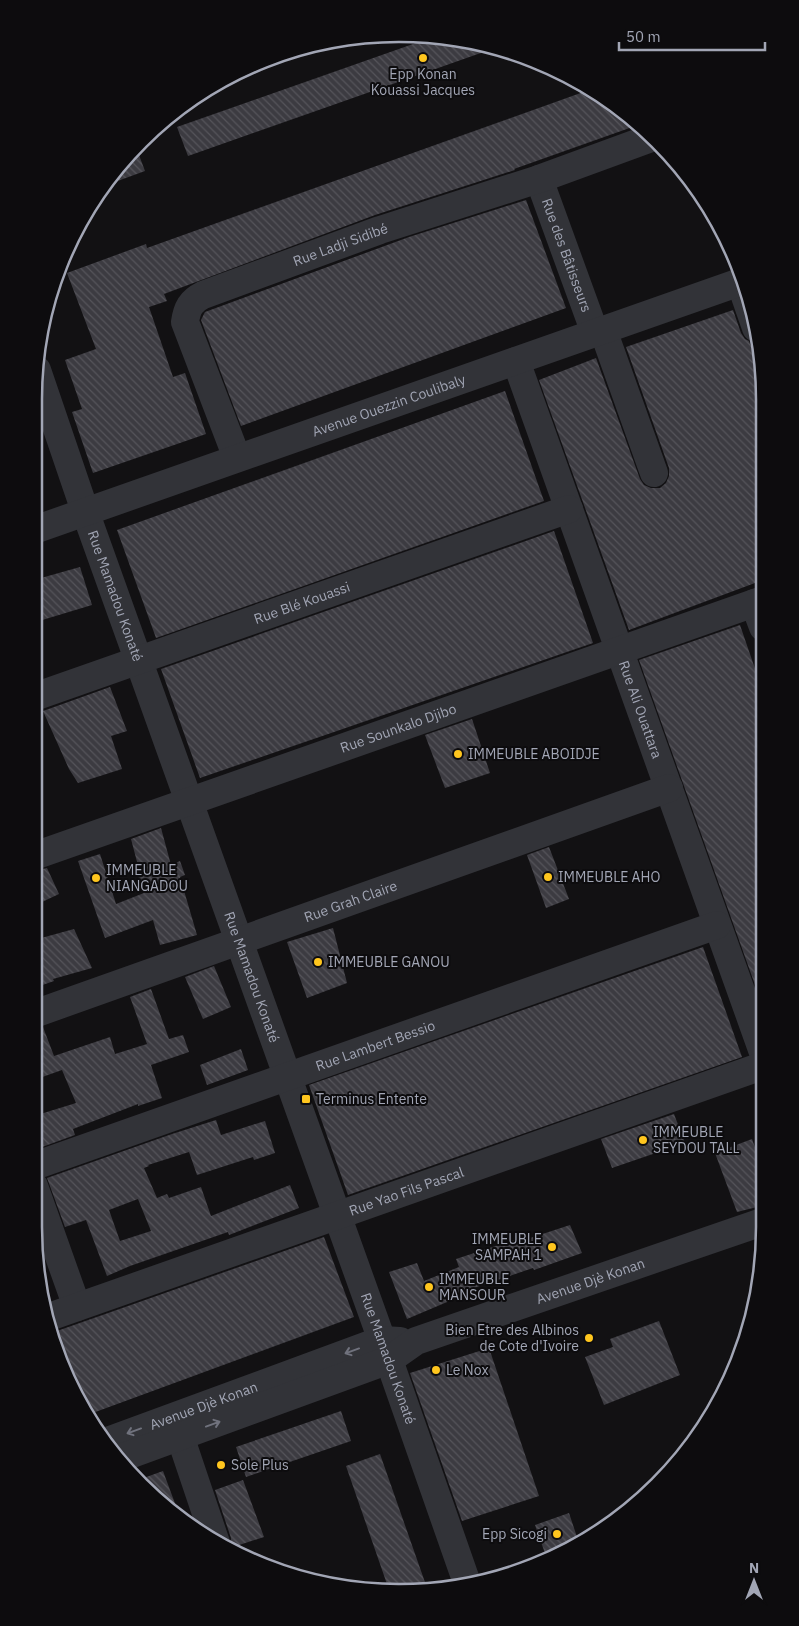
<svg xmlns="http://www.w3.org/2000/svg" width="799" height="1626" viewBox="0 0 799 1626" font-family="'IBM Plex Sans',sans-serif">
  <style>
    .building { fill: url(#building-back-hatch); fill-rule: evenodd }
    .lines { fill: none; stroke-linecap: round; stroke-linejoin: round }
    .minor { stroke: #323338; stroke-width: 28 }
    .oneway { stroke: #70727d }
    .poi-dot { fill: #ffc61e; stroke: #0d0c0e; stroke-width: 2 }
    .labels { text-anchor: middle; stroke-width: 4; stroke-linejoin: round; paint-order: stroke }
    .poi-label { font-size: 14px; fill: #a2a6b5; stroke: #0d0c0e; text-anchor: start }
    .street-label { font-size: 14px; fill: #a2a6b5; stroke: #0d0c0e }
    .rim { fill: none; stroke: #a2a6b5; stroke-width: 2.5 }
  </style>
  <defs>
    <pattern id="building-back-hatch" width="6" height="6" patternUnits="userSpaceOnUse" patternTransform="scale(1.25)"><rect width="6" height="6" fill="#3c3b41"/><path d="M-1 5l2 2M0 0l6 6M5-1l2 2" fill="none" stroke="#55545a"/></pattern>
  </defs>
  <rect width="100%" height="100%" fill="#121113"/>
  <g class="building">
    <path d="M433,37l38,4 24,7 -307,108 -11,-29z"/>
    <path d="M589,90l33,20 16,15 -124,44 1,1 -140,45 -211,79 3,7 -18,6 24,70 12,-4 21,61 -113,39 -21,-61 10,-3 -17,-49 31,-11 -29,-76 79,-29 1,4z"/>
    <path d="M136,147l9,24 -41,15z"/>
    <path d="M526,200l40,108 -325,118 -40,-106 4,-8 204,-75z"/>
    <path d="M733,310l8,23 4,6 4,2 13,38 1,201 -134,50 -90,-250 57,-22 44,121 4,6 7,3h9l6,-5 3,-7v-8l-43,-121z"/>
    <path d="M505,391l39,110 -388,137 -39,-108z"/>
    <path d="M554,531l39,112 -393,135 -39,-109z"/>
    <path d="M80,567l12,38 -53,16 -5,-13v-28z"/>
    <path d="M740,625l23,67 1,318 -125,-350z"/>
    <path d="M110,687l17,44 -16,5 11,33 -44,14 -9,-14 -26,-58z"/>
    <path d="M472,719l18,54 -45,15 -20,-53z"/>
    <path d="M161,828l10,37 9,-4 5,14 -5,2 17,58 -37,10 -7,-25 -48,18 -27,-77 22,-7 16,50 28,-11 -6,-15 3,-1 -10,-38z"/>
    <path d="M549,847l20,52 -23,9 -19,-53z"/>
    <path d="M47,868l12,26 -17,8 -8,-19v-12z"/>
    <path d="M333,928l14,55 -40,15 -20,-56z"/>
    <path d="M74,929l18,39 -39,11 1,2 -20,7v-48z"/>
    <path d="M703,947l39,110 -394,138 -39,-110z"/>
    <path d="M214,966l17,41 -28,12 -18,-42z"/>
    <path d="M151,989l18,50 14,-4 6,17 -38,13 11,33 -24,8v-2l-65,25 2,6 -41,15v-34l42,-13 -14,-33 -28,10v-51l9,-2 11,29 56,-19 5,17 32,-10 -17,-47z"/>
    <path d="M241,1049l7,21 -41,15 -7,-20z"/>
    <path d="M674,1114l11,29 -73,25 -11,-29z"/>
    <path d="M216,1120l5,15 44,-14 10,32 -21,7 -1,-3 -56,18 -8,-23 -41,13 1,1 -5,2 13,30 10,-4 2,4 32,-11 10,29 79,-31 9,23 -70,27 -1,-3 -98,34 -23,10 -21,-56 -21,7 -18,-49 125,-44zM138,1199l13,32 -31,10 -11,-31z"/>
    <path d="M752,1139l13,36v30l-28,7 -22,-59z"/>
    <path d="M570,1225l12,28 -48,17 -1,-2 -68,23 1,3 -59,25 -18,-47 28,-9 7,18 35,-14 -3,-8 58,-19 1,3z"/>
    <path d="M324,1237l30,80 -264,97 -9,-18 -24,-65z"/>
    <path d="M659,1321l21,54 -76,30 -19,-48 28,-10 -3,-8z"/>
    <path d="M489,1348l50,148 -77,25 -52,-148z"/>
    <path d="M341,1411l10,30 -105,36 -10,-30z"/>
    <path d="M380,1454l47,134 -39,-1 -42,-121z"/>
    <path d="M163,1471l17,46 -22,-16 -20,-21z"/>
    <path d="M243,1480l21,57 -34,11 1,-10 -16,-48z"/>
    <path d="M569,1513l10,30 -17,11 -15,5 -12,-34z"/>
  </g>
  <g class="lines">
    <g class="minor">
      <path id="s1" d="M539,179l56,154"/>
      <path d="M740,282l16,46"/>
      <path d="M603,330l51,143"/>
      <path id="s2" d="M516,361l249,697"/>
      <path id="s3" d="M37,370l48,141 304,849 78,223"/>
      <path id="s4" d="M237,458l-52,-136c2,-14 6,-21 18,-27l177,-65 159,-51 112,-41"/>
      <path id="s5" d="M34,530l709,-249"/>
      <path d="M754,603l9,24"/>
      <path id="s6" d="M34,697l535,-188"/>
      <path id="s7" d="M34,856l729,-256"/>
      <path id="s8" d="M34,1014l635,-226"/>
      <path id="s9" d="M34,1166l683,-241"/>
      <path d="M34,1186l43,121"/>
      <path id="s10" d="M49,1317l716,-252"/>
      <path d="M180,1436l36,107"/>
      <path id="s11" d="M105,1442l277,-102 18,1"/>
      <path id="s12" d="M118,1459l271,-99 27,-19 349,-120"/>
    </g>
  </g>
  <defs><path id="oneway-shaft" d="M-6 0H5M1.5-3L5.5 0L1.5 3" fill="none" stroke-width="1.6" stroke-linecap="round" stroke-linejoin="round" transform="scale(1.25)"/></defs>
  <g class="oneway">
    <use href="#oneway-shaft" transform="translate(352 1351) rotate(160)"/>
    <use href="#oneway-shaft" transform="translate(213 1424) rotate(-20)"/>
    <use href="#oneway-shaft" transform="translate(134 1431) rotate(160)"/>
  </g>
  <g class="poi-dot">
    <circle cx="423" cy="58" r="5"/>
    <circle cx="458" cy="754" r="5"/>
    <circle cx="548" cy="877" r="5"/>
    <circle cx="96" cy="878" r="5"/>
    <circle cx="318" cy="962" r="5"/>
    <rect x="301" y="1094" width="10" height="10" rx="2.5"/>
    <circle cx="643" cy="1140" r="5"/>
    <circle cx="552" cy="1247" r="5"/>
    <circle cx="429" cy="1287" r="5"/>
    <circle cx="589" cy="1338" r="5"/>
    <circle cx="436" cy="1370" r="5"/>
    <circle cx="221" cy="1465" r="5"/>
    <circle cx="557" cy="1534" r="5"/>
  </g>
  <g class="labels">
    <g class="poi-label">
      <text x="423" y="79" text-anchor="middle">Epp Konan<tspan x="423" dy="16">Kouassi Jacques</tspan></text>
      <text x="468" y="759">IMMEUBLE ABOIDJE</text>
      <text x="106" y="875">IMMEUBLE<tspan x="106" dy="16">NIANGADOU</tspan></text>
      <text x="558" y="882">IMMEUBLE AHO</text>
      <text x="328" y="967">IMMEUBLE GANOU</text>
      <text x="316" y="1104">Terminus Entente</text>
      <text x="653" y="1137">IMMEUBLE<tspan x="653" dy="16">SEYDOU TALL</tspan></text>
      <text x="542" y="1244" text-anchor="end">IMMEUBLE<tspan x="542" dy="16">SAMPAH 1</tspan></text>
      <text x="439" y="1284">IMMEUBLE<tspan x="439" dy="16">MANSOUR</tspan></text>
      <text x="579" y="1335" text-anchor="end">Bien Etre des Albinos<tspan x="579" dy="16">de Cote d'Ivoire</tspan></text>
      <text x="446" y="1375">Le Nox</text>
      <text x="231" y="1470">Sole Plus</text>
      <text x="547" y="1539" text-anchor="end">Epp Sicogi</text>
    </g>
    <g class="street-label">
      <text dy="5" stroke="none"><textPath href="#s4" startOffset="326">Rue Ladji Sidibé</textPath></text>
      <text dy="5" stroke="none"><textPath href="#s1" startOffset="81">Rue des Bâtisseurs</textPath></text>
      <text dy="5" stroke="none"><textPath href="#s5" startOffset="376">Avenue Ouezzin Coulibaly</textPath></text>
      <text dy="5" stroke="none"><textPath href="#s3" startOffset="239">Rue Mamadou Konaté</textPath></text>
      <text dy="5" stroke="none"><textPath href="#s6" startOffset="284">Rue Blé Kouassi</textPath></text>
      <text dy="5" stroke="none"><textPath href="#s2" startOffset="370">Rue Ali Ouattara</textPath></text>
      <text dy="5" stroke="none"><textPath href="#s7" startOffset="386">Rue Sounkalo Djibo</textPath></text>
      <text dy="5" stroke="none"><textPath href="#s8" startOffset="336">Rue Grah Claire</textPath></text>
      <text dy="5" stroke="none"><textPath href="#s3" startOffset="644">Rue Mamadou Konaté</textPath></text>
      <text dy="5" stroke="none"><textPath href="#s9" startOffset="362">Rue Lambert Bessio</textPath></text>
      <text dy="5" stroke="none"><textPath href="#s10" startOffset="379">Rue Yao Fils Pascal</textPath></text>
      <text dy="5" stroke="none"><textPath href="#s12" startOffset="506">Avenue Djè Konan</textPath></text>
      <text dy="5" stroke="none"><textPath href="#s3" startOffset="1049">Rue Mamadou Konaté</textPath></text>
      <text dy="5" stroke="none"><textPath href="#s11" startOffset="105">Avenue Djè Konan</textPath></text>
    </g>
  </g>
  <path d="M0 0H799V1626H0ZM399 42H399A357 357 0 0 1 756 399V1227A357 357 0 0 1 399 1584H399A357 357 0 0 1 42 1227V399A357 357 0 0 1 399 42Z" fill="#0d0c0e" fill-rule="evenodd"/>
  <path class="rim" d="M399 42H399A357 357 0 0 1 756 399V1227A357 357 0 0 1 399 1584H399A357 357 0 0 1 42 1227V399A357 357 0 0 1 399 42Z"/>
  <g transform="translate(754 1581)" stroke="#0d0c0e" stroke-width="4" paint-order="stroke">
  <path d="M0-4L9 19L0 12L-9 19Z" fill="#a2a6b5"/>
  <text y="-8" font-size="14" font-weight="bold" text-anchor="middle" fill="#a2a6b5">N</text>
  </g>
  <path d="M619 42v8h146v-8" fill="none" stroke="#a2a6b5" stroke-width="2.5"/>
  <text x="626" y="42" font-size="15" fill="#a2a6b5" stroke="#0d0c0e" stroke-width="4" paint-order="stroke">50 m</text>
</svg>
